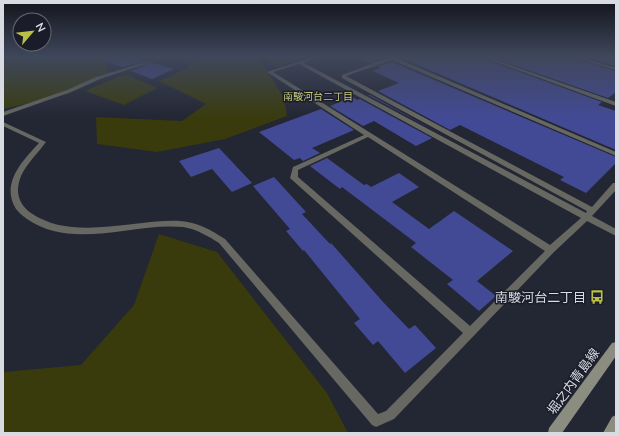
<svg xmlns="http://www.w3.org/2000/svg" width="619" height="436" viewBox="0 0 619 436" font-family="Mulish,'Noto Sans JP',sans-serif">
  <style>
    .green { fill: #393b0d }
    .building { fill: #434a95 }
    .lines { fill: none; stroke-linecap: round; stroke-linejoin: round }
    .street { fill: #676861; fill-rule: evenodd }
    .secondary { fill: #8c8d81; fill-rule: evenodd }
    .labels { text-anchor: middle; stroke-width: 3; stroke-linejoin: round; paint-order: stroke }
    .far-neighbourhood-label { font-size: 10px; fill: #c5cb7d; stroke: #1a1c29 }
    .near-poi-label { font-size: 13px; fill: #d9dbe3; stroke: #1a1c29; text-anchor: end }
    .near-street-label { font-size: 13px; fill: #d9dbe3; stroke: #1a1c29 }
  </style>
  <rect width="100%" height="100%" fill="#232633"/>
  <g class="green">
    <path d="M3,57h118l-15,4 2,15 -40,18 -65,15z"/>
    <path d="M200,57h62l-3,1 25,40 3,18 -62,23 -68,13 -60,-8 -1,-27 86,4 24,-17 -47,-23 29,-13v-5z"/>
    <path d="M273,57h37l-33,10 -16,-8z"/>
    <path d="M125,74l32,14 -33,17 -39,-14z"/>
    <path d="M159,234l58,18 110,141 21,40h-345v-61l78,-7 53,-60z"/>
  </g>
  <g class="building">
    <path d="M104,57h28l42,12 -22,10 -21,-8 15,-6v-2l-4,-1 -20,5 -19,-7z"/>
    <path d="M356,57h31l-17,6z"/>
    <path d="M399,57h82v1l121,44 -4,3 18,6v39z"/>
    <path d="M491,57h81l1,1 43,13v21l-8,6z"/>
    <path d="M583,57h33v9z"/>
    <path d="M392,62l224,95v6l-30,30 -26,-13 4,-3 -104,-52 -10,5 -72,-39 21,-8 -26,-12 8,-3 -3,-2z"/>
    <path d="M368,95h2l71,39z"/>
    <path d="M352,97l5,3 3,-1 72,39 -16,8 -42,-25 -11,5 -33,-20z"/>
    <path d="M321,109l33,21 -42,18 8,5 -17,8 -3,-3 -6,2 -35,-28z"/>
    <path d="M219,148l33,35 -20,9 -20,-23 -21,8 -12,-16z"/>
    <path d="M327,158l37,27 3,-1 4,3 28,-14 20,14 -27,15 37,27 25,-18 59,40 -36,30 19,15 -17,15 -32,-27 6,-4 -42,-33 5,-4 -74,-56 -2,2 -30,-23z"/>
    <path d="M274,177l32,35 -4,2 28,30 1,-1 53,60 25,26 6,-4 21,23 -31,25 -27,-32 -5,4 -19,-22 6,-4 -56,-69 -1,1 -17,-20 4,-2 -37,-43z"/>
  </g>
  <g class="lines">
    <g class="street">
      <path d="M313,57h6l-15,6 282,150 1,-2 -245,-133v-3l48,-18h8l-2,1 220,94v4l-2,-1 -222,-95 -46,16 246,131 21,-24h3v7l-24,26 24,13v7l-29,-15 -33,31 -160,167 -18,8 -4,-2 -153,-182c-11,-7 -23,-14 -36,-16 -50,-5 -110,24 -156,-8 -4,-3 -8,-6 -11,-10 -16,-25 7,-49 23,-66l-36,-17v-4l43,20c-8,11 -19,21 -25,34 -6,15 -3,28 10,37 42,29 102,6 149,8 17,1 31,9 45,18l153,175 8,-3 77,-78 -173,-155 3,-11 71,-32 -97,-63zM299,64l282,154 -31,27 -277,-173zM368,137l177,114 -75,75 -172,-149v-7z"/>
      <path d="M482,57h5l129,45v4z"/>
      <path d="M573,57h6l37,11v2z"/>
      <path d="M142,63l4,1 -46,15 -29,13 -68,24v-4l64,-22 29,-13z"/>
    </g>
    <g class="secondary">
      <path d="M616,342v14l-54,77h-14l1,-5 63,-85z"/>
      <path d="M616,415v18h-13l9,-16z"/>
    </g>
  </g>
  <linearGradient id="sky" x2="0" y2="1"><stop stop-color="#13151c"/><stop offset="0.48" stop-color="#3f475b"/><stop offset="1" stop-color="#3f475b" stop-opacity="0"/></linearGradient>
  <rect width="619" height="118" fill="url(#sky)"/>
  <defs>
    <symbol id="bus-bare" viewBox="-9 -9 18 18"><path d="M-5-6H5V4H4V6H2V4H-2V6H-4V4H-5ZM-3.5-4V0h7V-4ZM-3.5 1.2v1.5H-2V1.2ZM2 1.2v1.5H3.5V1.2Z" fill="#bbc045" stroke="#1a1c29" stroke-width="2.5" paint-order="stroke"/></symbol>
  </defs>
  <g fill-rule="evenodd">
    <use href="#bus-bare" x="587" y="287" width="20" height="20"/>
  </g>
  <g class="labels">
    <g class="far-neighbourhood-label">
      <text x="318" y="100">南駿河台二丁目</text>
    </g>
    <g class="near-poi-label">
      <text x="586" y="302">南駿河台二丁目</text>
    </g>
    <g class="near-street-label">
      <text transform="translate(573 381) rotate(-54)" y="5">堀之内青島線</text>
    </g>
  </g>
  <rect width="619" height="436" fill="none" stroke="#d9dbe3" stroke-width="8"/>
  <g transform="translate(32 32) rotate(62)"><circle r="19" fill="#1a1c29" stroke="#666873"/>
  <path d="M0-3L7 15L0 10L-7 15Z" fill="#bbc045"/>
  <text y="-6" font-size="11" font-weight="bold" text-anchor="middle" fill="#d9dbe3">N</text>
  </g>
</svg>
